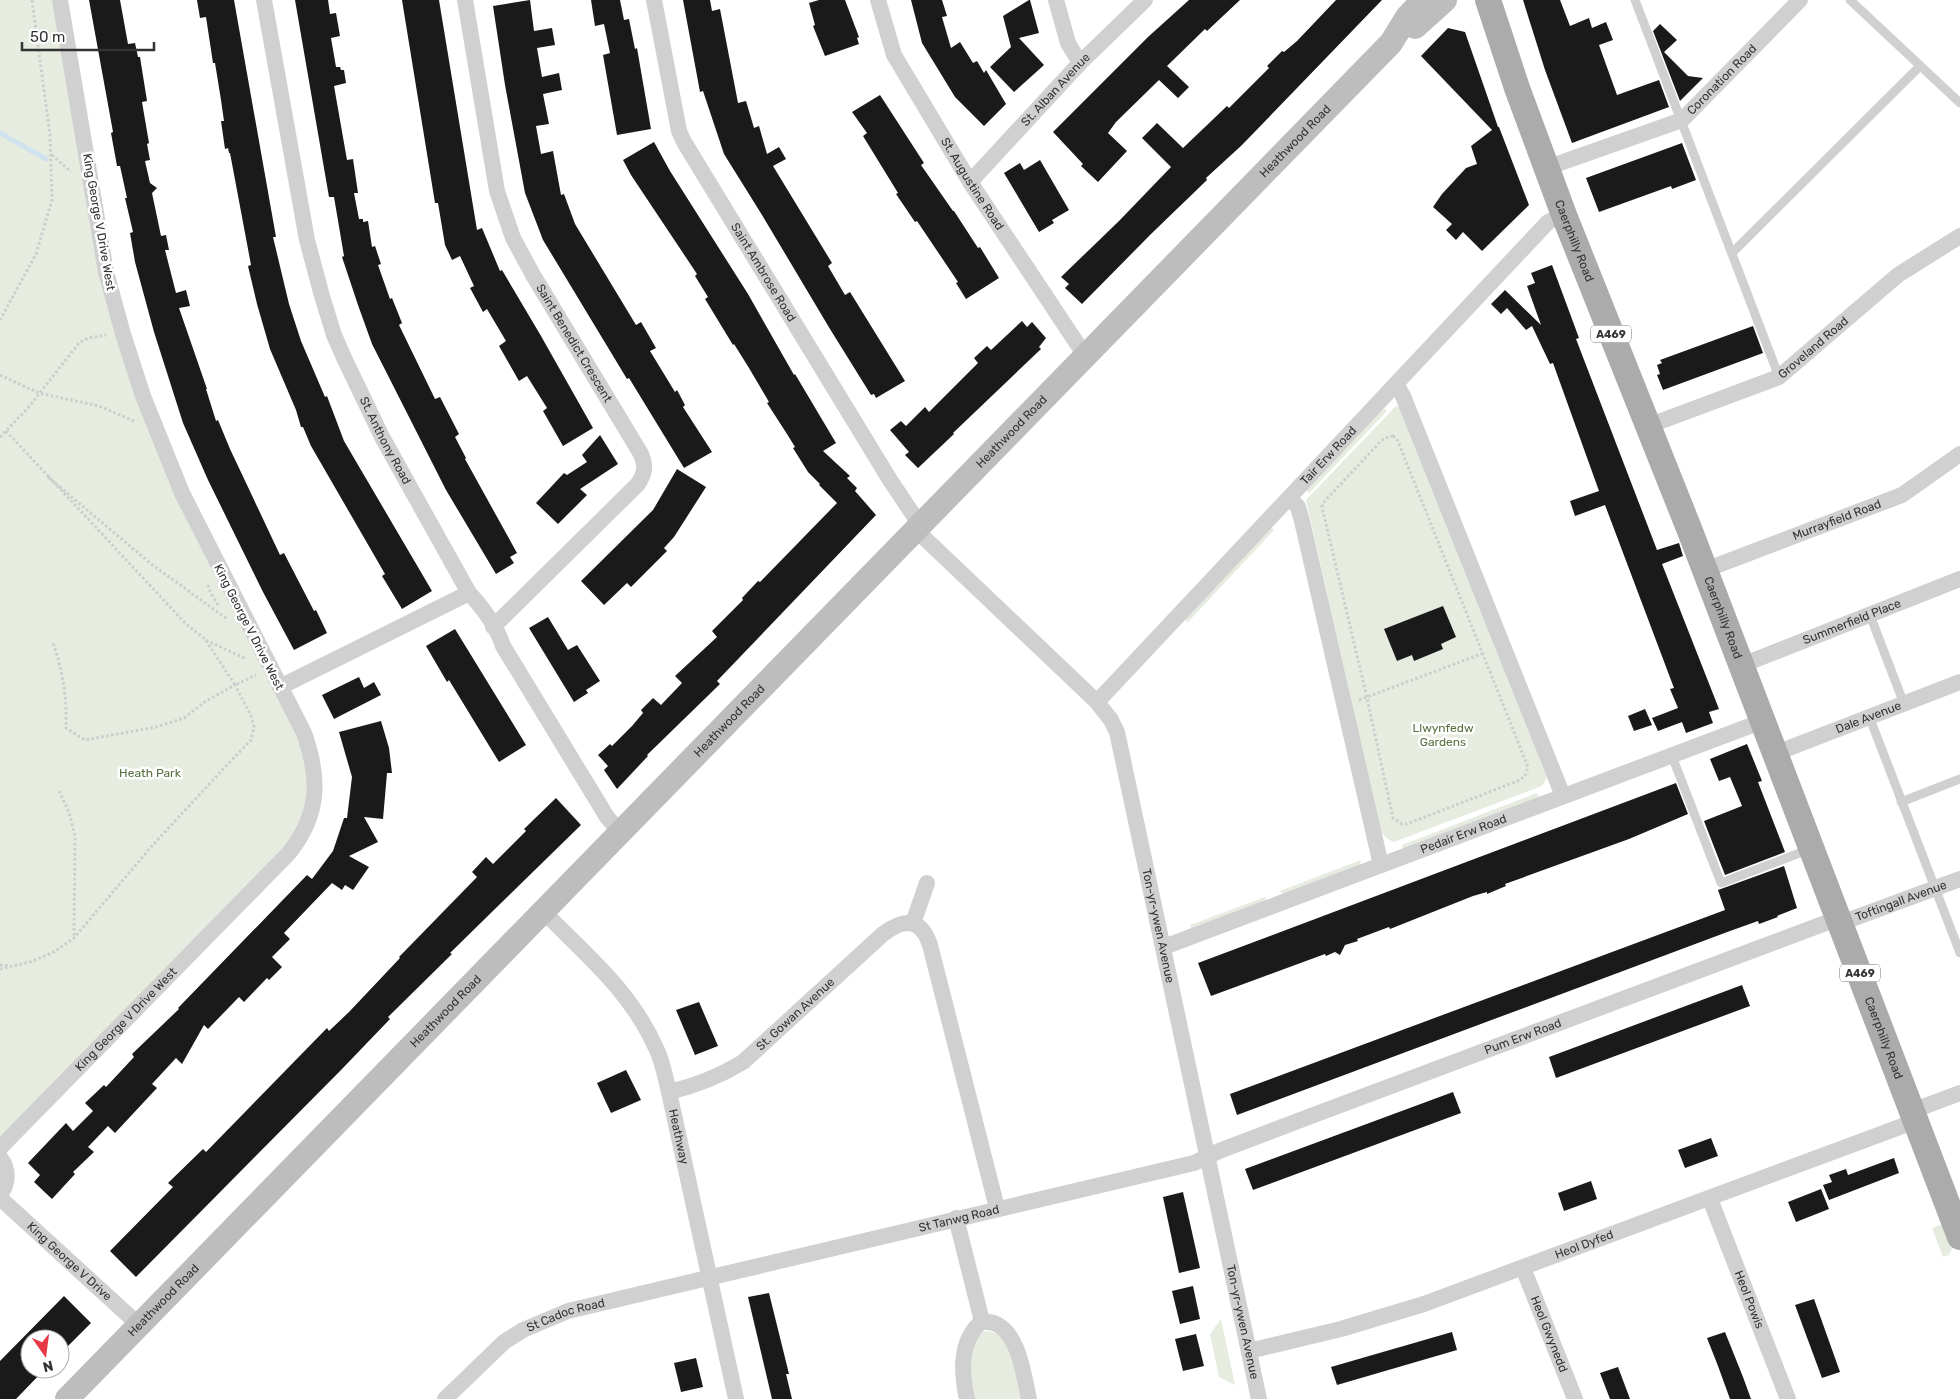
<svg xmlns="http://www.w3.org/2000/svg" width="1960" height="1399" viewBox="0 0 1960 1399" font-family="Rubik,sans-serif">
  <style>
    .green { fill: #e6ecdf }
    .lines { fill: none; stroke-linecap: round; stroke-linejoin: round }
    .stream { stroke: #cfe2ee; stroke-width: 5 }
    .building { fill: #1a1a1a }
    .path { stroke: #cdcdcd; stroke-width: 3; stroke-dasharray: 2.5 2.5; stroke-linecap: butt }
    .lane { stroke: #d0d0d0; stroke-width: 9 }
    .street { stroke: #d0d0d0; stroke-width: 16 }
    .secondary { stroke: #bdbdbd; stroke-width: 24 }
    .primary { stroke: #ababab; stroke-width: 26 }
    .labels { text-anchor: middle; stroke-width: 5; stroke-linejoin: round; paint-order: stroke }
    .shield { fill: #fff; stroke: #707070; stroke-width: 1 }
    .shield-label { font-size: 11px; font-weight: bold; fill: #333 }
    .street-label { font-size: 12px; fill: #333; stroke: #fff }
    .park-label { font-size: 12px; fill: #56703f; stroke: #fff }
  </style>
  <rect width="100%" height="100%" fill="#fff"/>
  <g class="green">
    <path d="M0,0h55l66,344 183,401 5,53 -17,43 -292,300z"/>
    <path d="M1396,406l5,2 146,370 -5,8 -148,56 -5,-2 -8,-7 -75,-333z"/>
    <path d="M1384,408l3,3 -78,82 -3,-3z"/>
    <path d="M1272,528l2,2 -86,92 -2,-1v-3l84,-89z"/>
    <path d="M1537,793l2,5 -136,52 -1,-5z"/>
    <path d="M1361,860l-1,6 -76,29 -4,-4z"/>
    <path d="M1265,897l1,2 -2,3 -70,26h-3l-1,-3z"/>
    <path d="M1943,1224l9,25 -3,6 -6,2 -11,-29z"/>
    <path d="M1221,1319l14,66 -16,-8 -9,-43z"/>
    <path d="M985,1331c7,1 13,2 18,7 11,12 16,45 20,61h-49c-4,-24 -12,-52 11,-68z"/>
  </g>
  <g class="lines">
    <path class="stream" d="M0,133l46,26"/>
  </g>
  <g class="building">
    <path d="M89,0h31l8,44 7,-1 3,14h2l7,44 -5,1 7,41 -2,1 3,16 -5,1 5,22 7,5 -5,5 9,43 5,-1 3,15h-4l11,43 10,-3 4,16 -11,2 28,81h-1l10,32 2,-1 12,29 50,106 4,-2 30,58 2,-1 11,23 -33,17 -31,-58 -55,-112 -25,-57 -29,-91 -19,-70 -5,-29 3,-1 -8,-34h2l-7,-32h-3l-6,-33 2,-1z"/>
    <path d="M197,0h37l42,237h-3l16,67 12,37 24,56 2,-1 17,45 88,150 -30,18 -20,-33 3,-2 -74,-128 -8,-19h-2l-5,-17 -26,-61 -13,-45 -9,-38 3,-1 -21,-112h-1l-1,-5 -3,1 -4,-28h3l-3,-21 -6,-37h-2l-7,-46 -6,1z"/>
    <path d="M295,0h33l2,14 6,-1 4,23 -9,2 5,29h4l1,3h3l2,13 -12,3 13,74 6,-1 5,34h-4l5,26h4v3l5,-1 4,26 3,-1 6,18 -3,1 12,34 2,-1 10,25 -3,2 36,74 5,-2 19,37 -4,3 11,21 -1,1 52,94 -7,4 4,6 -18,11 -50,-84 -74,-146 -14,-39 -16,-48 2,-1 -10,-59h-5z"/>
    <path d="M402,0h37l38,230 5,-2 18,43 2,-1 39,66 52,92 -30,18 -20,-35 4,-3 -20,-32 -8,5 -20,-35 7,-5 -19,-32 -4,3 -13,-24 4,-2 -14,-30 -8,4 -7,-15 -7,-42h-3z"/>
    <path d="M530,0l4,31 18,-3 3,17 -18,3 5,29 17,-4 3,17 -19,4 6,30 -13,2 5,28 12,-3 8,44 3,-1 11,30 61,101 5,-3 15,26 -6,3 25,41 2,-2 8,15 -2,2 29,45 -28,16 -55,-90 -2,1 -84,-139 -18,-47 -20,-108 -12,-79z"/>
    <path d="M591,0h29l4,20 5,-1 6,30 2,-1 14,81 -34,6 -14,-80 7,-2 -6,-29 -9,2z"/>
    <path d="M683,0h27l2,11 8,-2 18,94 8,-2 8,27 5,-2 8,28 12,-7 7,12 -13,7 59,97 -4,3 17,29 5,-3 55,89 -29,17 -2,-4 -3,1 -41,-66 -68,-114 -38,-61 -21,-63 -3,1z"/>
    <path d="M819,0h26l14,37 -2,1 2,6 -34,12 -12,-30 2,-1 -6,-22z"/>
    <path d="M911,0h31l5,16 -5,1 9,31 9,-6 13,21 4,-2 7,12 2,-3 20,34 -22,22 -29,-29 -33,-54z"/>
    <path d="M1029,0h1l9,33 -20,5 25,27 -30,27 -24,-25 21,-20 -8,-31z"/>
    <path d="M1189,0h51l-33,31 -2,-2 -38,37 22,21 -11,11 -19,-18 -43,42 -8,11 19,18 -29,31 -17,-16 2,-2 -30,-32 95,-95z"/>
    <path d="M1336,0h46l-140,145 -36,33 1,2 -56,54 -69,70 -17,-16 4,-4 -8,-7 58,-56 52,-54 -29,-29 15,-15 26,25 44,-42 2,2 40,-40 -2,-2 15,-15 2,1 13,-11z"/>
    <path d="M1523,0h37l10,26 19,-8 3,10 14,-6 7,18 -14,5 18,50 42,-15 10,27 -97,36 -27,-73z"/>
    <path d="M1660,24l17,16 -13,12 24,24 15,2 -23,23 -27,-70z"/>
    <path d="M1448,28l17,4 33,95h1l30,78 -47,46 -19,-19 -7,8 -10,-10 6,-6 -19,-17 9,-13 24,-26 11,-4 -6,-18 21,-16 -71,-74z"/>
    <path d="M880,95l44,68 -3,2 32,46h1l24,37 2,-1 19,31 -33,21 -10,-16 2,-1 -41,-61 -2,1 -19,-28 2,-1 -35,-57 4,-3 -15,-21z"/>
    <path d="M654,142l16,29 78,123 46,81 1,-1 41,69 -13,8 27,25 -3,2 10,10 -2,3 21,24 -159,166 3,3 -73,71 1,1 -31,33 -13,-19 4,-4 -10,-11 12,-11 2,2 20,-20 11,-13 -2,-3 12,-12 8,7 21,-22 -7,-7 42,-39 -5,-6 31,-31 -1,-2 16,-17 2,1 77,-79 -18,-18 1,-1 -12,-12 -15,-24 2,-1 -8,-13 -20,-31 2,-1 -20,-34 -15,-24 -1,1 -28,-46 3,-2 -13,-21 2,-2 -66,-99 -8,-15z"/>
    <path d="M1682,143l14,37 -24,9 -1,-3 -72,26 -13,-34z"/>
    <path d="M1040,160l29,50 -17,10 2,3 -15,9 -35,-59 16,-10 4,7z"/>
    <path d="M1552,265l27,73 -3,1 81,211 22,-7 4,13 -21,8 57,145 -10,3 4,11 -27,10 -4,-11 -24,9 -6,-13 26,-10 -8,-19 4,-1 -69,-183 -30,11 -5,-15 29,-10 -46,-128 -3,1 -18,-38 -6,4 -19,-22 -6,6 -10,-10 14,-14 36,35 -14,-39 8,-3 -4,-10z"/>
    <path d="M1022,321l5,6 5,-5 14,16 -7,9 2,2 -88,84 1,1 -36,34 -13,-13 4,-3 -19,-22 11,-9 5,5 19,-19 4,5 49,-49 -4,-5 13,-12 4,4z"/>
    <path d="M1753,326l10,27 -100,37 -6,-15 3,-1 -3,-9 5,-2 -2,-3z"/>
    <path d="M600,435l18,29 -38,25 7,6 -29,29 -22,-21 28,-30 3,2 20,-13 -5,-7z"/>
    <path d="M677,469l29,18 -32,50 -10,11 3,3 -36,36 -4,-4 -23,22 -23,-24 72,-71z"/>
    <path d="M1443,606l13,31 -15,7 2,5 -29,12 -2,-6 -15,6 -13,-32z"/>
    <path d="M548,617l20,33 9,-5 23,36 -14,9 2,3 -14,9 -45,-74z"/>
    <path d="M455,629l71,116 -27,17 -50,-82 -2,2 -21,-36z"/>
    <path d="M359,677l5,11 10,-6 7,13 -47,24 -12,-24z"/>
    <path d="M1645,709l7,16 -18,6 -6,-15z"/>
    <path d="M381,721l8,27 3,25h-5l-4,46 -19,-2 14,25 -29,14 20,11 -16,23 -8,-5 -3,5 -10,-7 -48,50 6,6 -18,18 10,10 -13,13 -2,-2 -23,24 -5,-5 -31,32 -4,-4 -22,39 -6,-6 -24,26 5,4 -42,45 -7,-7 -20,21 6,5 -21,20 2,2 -23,25 -18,-17 6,-7 -12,-12 38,-40 7,8 20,-20 -8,-8 19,-18 2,2 28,-30 -2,-3 47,-45 -1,-1 129,-133 5,4 21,-28 11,-33h3l5,-41 -13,-45z"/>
    <path d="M1747,744l15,37 -4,1 27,70 -60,23 -21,-54 38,-15 -12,-29 -11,4 -9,-22z"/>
    <path d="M1676,783l12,31 -59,25 -124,45 1,2 -19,8v-2l-14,4 -83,33 -1,-2 -32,12 1,2 -13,4 -5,10 -5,-3 -9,4 -1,-2 -114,42 -13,-33z"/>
    <path d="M556,798l25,27 -131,128 2,1 -64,63 2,2 -48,50 -206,208 -26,-26 63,-64 -5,-4 35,-34 3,3 121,-124 2,3 20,-19 51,-54 -1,-1 78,-80 -5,-5 14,-15 7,7 33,-33 -2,-2z"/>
    <path d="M1784,866l13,42 -20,8 1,1 -19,7 -1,-3 -28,10 -493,184 -7,-21 495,-184 -7,-20z"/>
    <path d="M1742,985l8,21 -194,72 -7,-21z"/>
    <path d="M699,1002l19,44 -23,9 -19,-45z"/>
    <path d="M626,1070l15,30 -30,13 -14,-30z"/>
    <path d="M1453,1092l8,21 -208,77 -8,-21z"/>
    <path d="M1711,1138l7,18 -33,12 -7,-18z"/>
    <path d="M1894,1158l5,15 -70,27 -6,-15 9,-3 -3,-7 17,-6 2,6z"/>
    <path d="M1591,1181l6,18 -33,12 -6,-18z"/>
    <path d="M1821,1189l8,20 -33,13 -8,-20z"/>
    <path d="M1183,1192l17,76 -21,5 -16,-76z"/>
    <path d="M1193,1286l7,33 -20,5 -8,-33z"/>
    <path d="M769,1293l20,81h-3l6,25h-20l-24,-102z"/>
    <path d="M64,1296l27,27 -31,31v-15h-30v30h15l-29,30h-16v-38z"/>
    <path d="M1814,1299l26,73 -18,6 -27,-73z"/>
    <path d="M1452,1332l5,18 -120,35 -6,-18z"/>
    <path d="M1725,1332l18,45 8,22h-21l-12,-33 -11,-28z"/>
    <path d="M1196,1334l8,32 -21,5 -8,-32z"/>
    <path d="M696,1358l7,29 -22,5 -7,-29z"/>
    <path d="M1618,1367l12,32h-20l-10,-26z"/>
  </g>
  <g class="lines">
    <g class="path">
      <path d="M52,155l19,17"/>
      <path d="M0,320l36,-66 16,-54 -2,-65 -18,-135"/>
      <path d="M0,375l39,18 60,13 37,16"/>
      <path d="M6,431l180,193 19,15 30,46 21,-10"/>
      <path d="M1393,436l4,3 131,328 -3,9 -5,4 -113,44h-5l-9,-6 -26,-120 -45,-191 1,-4 58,-62 5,-3z"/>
      <path d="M0,437l28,-29 51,-65 9,-5 18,-3"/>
      <path d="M48,477l102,86 77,56"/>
      <path d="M208,585l3,9 8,12"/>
      <path d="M206,640l40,19"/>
      <path d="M1359,700l125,-47"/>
      <path d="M59,791l10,21 6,24 -1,101"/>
      <path d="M0,965l9,1"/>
      <path d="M0,969l30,-7 24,-10 20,-14 77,-91 76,-82 24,-25 3,-13 -3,-11 -16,-31 -29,16 -22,17 -28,9 -71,13 -19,-12c1,-30 -3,-57 -13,-85"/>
    </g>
    <g class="lane">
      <path d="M1635,0l144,377"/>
      <path d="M1850,0l110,103"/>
      <path d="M1732,253l188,-187"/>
      <path d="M1870,615l34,89"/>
      <path d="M1869,716l91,237"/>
      <path d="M1672,756l49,127 89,-34"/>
      <path d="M1901,802l59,-23"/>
    </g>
    <g class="street">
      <path id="s1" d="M264,0l43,240 15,56 12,39 11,25 37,77 87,156c14,15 28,34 34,53l104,171 14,16"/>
      <path id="s2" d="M465,0l32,191 16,47 20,37 108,179c5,12 4,19 -3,30l-145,143"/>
      <path id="s3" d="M654,0l25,131 5,11 206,338 30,45"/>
      <path id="s4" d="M878,0l16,55 76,127 116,175"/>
      <path d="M1056,0l12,43 12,20"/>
      <path id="s5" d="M1546,168l136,-48 118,-120"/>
      <path id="s6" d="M970,182l110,-119 65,-63"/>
      <path d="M1396,384l7,12 160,400"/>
      <path id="s7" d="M1648,426l131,-49 119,-102 62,-39"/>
      <path d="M1290,498l8,9 4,14 79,344"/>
      <path id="s8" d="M916,530l181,172 14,18 6,12 142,667"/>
      <path id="s9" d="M1705,570l197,-75 58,-41"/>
      <path id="s10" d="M1742,665l218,-86"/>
      <path d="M280,687l189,-94"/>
      <path id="s11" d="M1097,702l451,-480 16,-7"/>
      <path id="s12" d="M1776,753l184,-71"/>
      <path id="s13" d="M544,912c43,44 86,78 112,136 7,14 9,29 13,44l67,307"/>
      <path d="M913,923l14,-40"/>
      <path id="s14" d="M1841,923l119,-44"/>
      <path id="s15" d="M1164,947l599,-226"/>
      <path id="s16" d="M669,1092c26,-6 51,-16 74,-30l140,-128c22,-16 38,-16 47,11l67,263"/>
      <path d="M1912,1111l48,-18"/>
      <path id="s17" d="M0,1148l289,-295c31,-39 31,-75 15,-120l-122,-240 -39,-97 -20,-62 -17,-62 -46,-272"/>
      <path d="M0,1157c9,12 9,26 0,38"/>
      <path id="s18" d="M0,1198l139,127"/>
      <path id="s19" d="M1710,1199l78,200"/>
      <path d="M956,1218l26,103c4,1 8,1 12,2 25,9 30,54 35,76"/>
      <path id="s20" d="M1523,1268l52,131"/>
      <path id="s21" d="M1249,1351l92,-22 83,-25 492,-183"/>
      <path id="s22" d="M445,1399l59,-57 19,-12 45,-19 626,-148 25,-12 92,-35 528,-198"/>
      <path d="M967,1399c-6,-27 -8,-58 15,-78"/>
    </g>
    <g class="secondary">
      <path d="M1415,27l30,-27"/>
      <path id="s23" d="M67,1399l1324,-1356 16,-26 16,-17"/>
    </g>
    <path class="primary" id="s24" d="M1488,0l29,88 47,127 126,316 270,706"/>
  </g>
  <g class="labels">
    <g class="shield">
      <rect x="1591" y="325.5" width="40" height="17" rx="4"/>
      <rect x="1840" y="964.5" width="40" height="17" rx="4"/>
    </g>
    <g class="shield-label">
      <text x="1611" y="338">A469</text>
      <text x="1860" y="977">A469</text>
    </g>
    <g class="street-label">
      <text dy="4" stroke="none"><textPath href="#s5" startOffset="201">Coronation Road</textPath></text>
      <text dy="4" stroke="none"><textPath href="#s6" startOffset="126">St. Alban Avenue</textPath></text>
      <text dy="4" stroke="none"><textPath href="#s23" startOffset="1758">Heathwood Road</textPath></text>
      <text dy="4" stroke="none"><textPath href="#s4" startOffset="208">St. Augustine Road</textPath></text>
      <text transform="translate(99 222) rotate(80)" y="4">King George V Drive West</text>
      <text dy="4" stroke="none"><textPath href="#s24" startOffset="256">Caerphilly Road</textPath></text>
      <text dy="4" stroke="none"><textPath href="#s3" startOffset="298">Saint Ambrose Road</textPath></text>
      <text dy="4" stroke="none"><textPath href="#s2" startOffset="365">Saint Benedict Crescent</textPath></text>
      <text dy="4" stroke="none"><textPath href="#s7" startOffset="185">Groveland Road</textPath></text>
      <text dy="4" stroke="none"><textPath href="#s23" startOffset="1352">Heathwood Road</textPath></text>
      <text dy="4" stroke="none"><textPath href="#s1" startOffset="460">St. Anthony Road</textPath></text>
      <text dy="4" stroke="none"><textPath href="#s11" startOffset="338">Tair Erw Road</textPath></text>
      <text dy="4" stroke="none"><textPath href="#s9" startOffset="141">Murrayfield Road</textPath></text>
      <text dy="4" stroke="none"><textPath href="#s24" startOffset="661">Caerphilly Road</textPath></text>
      <text dy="4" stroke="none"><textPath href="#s10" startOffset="118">Summerfield Place</textPath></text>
      <text transform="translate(249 627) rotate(63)" y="4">King George V Drive West</text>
      <text dy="4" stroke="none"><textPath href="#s12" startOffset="99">Dale Avenue</textPath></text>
      <text dy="4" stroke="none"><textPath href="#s23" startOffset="948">Heathwood Road</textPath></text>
      <text dy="4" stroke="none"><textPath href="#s15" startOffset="320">Pedair Erw Road</textPath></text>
      <text dy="4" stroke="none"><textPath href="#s14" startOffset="64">Toftingall Avenue</textPath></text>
      <text dy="4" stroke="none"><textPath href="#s8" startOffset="484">Ton-yr-ywen Avenue</textPath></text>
      <text dy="4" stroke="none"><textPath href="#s23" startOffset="542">Heathwood Road</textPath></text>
      <text dy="4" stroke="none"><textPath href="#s16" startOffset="151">St. Gowan Avenue</textPath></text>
      <text dy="4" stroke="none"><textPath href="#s17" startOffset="180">King George V Drive West</textPath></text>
      <text dy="4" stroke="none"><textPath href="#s22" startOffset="1149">Pum Erw Road</textPath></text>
      <text dy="4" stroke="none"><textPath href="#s24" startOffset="1111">Caerphilly Road</textPath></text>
      <text dy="4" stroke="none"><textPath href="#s13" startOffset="269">Heathway</textPath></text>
      <text dy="4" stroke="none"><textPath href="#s22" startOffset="555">St Tanwg Road</textPath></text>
      <text dy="4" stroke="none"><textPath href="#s21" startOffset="352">Heol Dyfed</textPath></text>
      <text dy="4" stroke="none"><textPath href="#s18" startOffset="94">King George V Drive</textPath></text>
      <text dy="4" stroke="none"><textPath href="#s19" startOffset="108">Heol Powis</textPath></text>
      <text dy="4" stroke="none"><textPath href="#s23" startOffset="138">Heathwood Road</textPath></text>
      <text dy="4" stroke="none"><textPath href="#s22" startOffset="150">St Cadoc Road</textPath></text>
      <text dy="4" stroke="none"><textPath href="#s8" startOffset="889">Ton-yr-ywen Avenue</textPath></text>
      <text dy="4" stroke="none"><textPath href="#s20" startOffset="71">Heol Gwynedd</textPath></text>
    </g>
    <g class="park-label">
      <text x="1443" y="732">Llwynfedw<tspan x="1443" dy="14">Gardens</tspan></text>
      <text x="150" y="777">Heath Park</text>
    </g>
  </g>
  <g transform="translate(45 1354) rotate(166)"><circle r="24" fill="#ffffff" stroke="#adadad"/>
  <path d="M0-4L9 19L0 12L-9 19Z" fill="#e63946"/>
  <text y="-8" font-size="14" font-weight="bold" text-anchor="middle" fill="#333333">N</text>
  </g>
  <path d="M22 42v8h132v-8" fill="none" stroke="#333333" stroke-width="2.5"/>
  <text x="30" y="42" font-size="15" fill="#333333" stroke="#ffffff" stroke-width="4" paint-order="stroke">50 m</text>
</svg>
